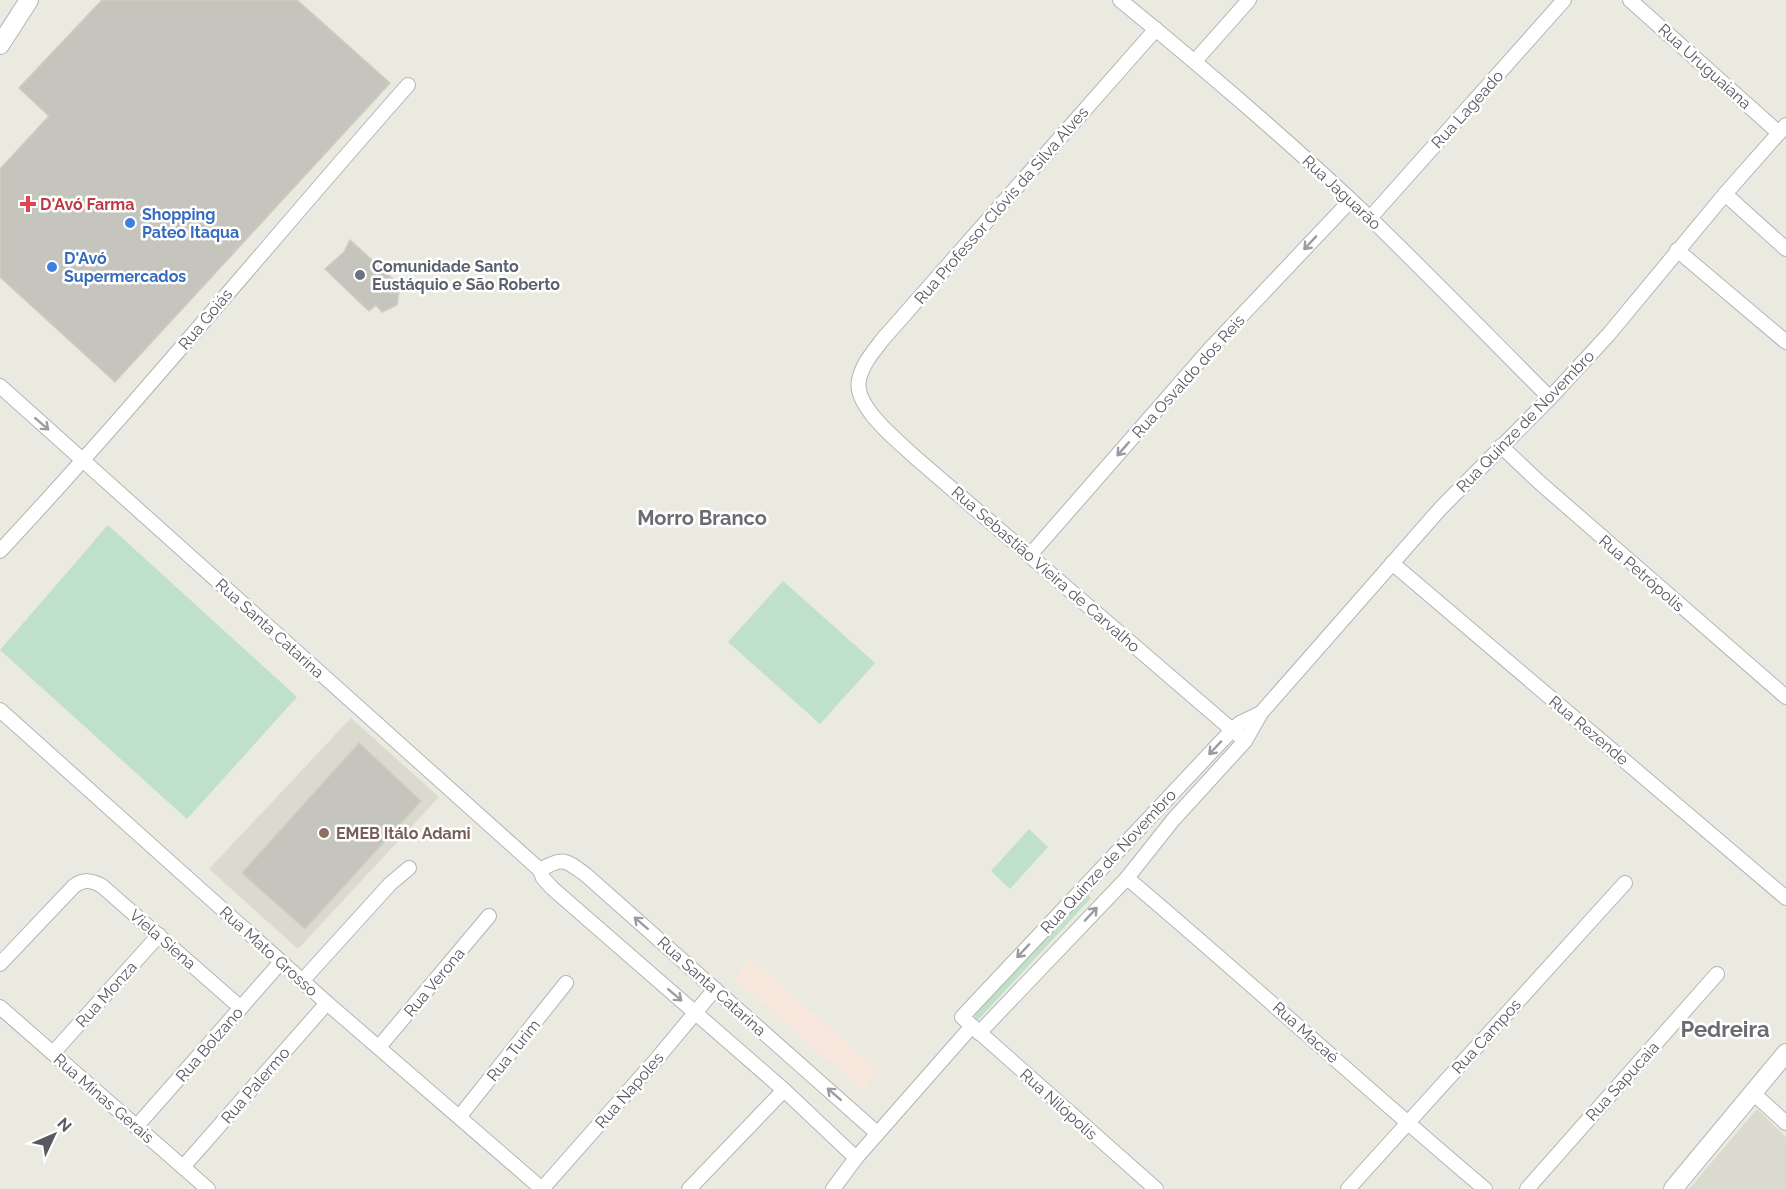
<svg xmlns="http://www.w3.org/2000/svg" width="1786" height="1189" viewBox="0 0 1786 1189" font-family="Raleway,sans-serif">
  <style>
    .education { fill: #dadacf }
    .medical { fill: #f7e7dd }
    .green { fill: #bfe0c9 }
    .building { fill: #c6c5bd; stroke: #cecec0; stroke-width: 1.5 }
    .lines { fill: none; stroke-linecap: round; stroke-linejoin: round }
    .street-casing { stroke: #b3b4ba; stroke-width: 16 }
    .secondary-casing { stroke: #b4b5bc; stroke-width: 20 }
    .street { stroke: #fff; stroke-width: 14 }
    .secondary { stroke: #fff; stroke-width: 18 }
    .oneway { stroke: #9b9ca0 }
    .health-dot { fill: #e0444e; stroke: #fff; stroke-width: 2 }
    .shop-dot { fill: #3f7fe0; stroke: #fff; stroke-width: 2 }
    .worship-dot { fill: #6b7280; stroke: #fff; stroke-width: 2 }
    .education-dot { fill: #8d6e63; stroke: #fff; stroke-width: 2 }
    .labels { text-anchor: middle; stroke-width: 5; stroke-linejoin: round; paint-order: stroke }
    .street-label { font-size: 16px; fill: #595a60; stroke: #fff }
    .health-label { font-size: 16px; font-weight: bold; fill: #be3a42; stroke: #fff; text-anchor: start }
    .shop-label { font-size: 16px; font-weight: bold; fill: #366cbe; stroke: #fff; text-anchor: start }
    .worship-label { font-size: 16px; font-weight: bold; fill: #5b616d; stroke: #fff; text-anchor: start }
    .education-label { font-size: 16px; font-weight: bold; fill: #785e54; stroke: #fff; text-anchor: start }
    .quarter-label { font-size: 20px; font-weight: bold; fill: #6a6c72; stroke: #fff }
    .district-label { font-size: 22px; font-weight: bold; fill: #6a6c72; stroke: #fff }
  </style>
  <rect width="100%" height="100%" fill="#eaeae1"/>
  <g class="education">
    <path d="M351,718l88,79 -141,152 -89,-80z"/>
    <path d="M1757,1109l29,28v52h-97z"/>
  </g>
  <path class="medical" d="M751,958l128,113 -17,19 -128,-112z"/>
  <g class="green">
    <path d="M108,525l189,172 -110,122 -187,-169z"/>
    <path d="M783,581l92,82 -55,61 -92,-82z"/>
    <path d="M1029,829l19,18 -38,42 -19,-18z"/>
    <path d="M1087,893l4,5 -114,123 -3,-7z"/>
  </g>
  <g class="building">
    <path d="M102,0h195l93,83 -275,299 -115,-105v-108l49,-53 -30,-28z"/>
    <path d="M350,240l46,42 -2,4 5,5 -2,14 -15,7 -6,-7 -7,6 -44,-42 19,-17z"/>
    <path d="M359,743l62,58 -116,128 -63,-56z"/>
  </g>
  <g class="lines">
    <defs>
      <g id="street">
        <path d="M1120,0c86,70 170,142 250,218 61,59 120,120 180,180"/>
        <path d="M1630,0l149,133"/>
        <path d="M1156,29l-273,310c-9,12 -21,25 -24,41 -6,26 39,61 57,78l329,283"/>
        <path d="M1195,61l54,-61"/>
        <path d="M1725,194l61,55"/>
        <path d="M1370,218l194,-218"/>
        <path d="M1677,250l109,92"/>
        <path d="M0,386l540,484 3,8 9,10 232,202 72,68"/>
        <path d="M1501,446l38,36 247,215"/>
        <path d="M0,551c141,-151 271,-311 408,-466"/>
        <path d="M1030,555l179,-205 142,-150"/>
        <path d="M1392,563l394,335"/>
        <path d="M0,710l327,293 215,186"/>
        <path d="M540,870c23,-14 26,-10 46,5l291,258"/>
        <path d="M1127,878c121,102 237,209 358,311"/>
        <path d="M0,964l74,-78c10,-7 17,-6 28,0l139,122"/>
        <path d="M303,980l87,-96 19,-16"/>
        <path d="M0,1007l208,182"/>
        <path d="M979,1033l148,-155 46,-58 72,-79 16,-28 179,-204 110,-111 59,-64 116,-140 61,-69"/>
        <path d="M379,1047l110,-131"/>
        <path d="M53,1053l106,-118"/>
        <path d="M1752,1092l34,31"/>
        <path d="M460,1116l106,-133"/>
        <path d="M136,1127l145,-165"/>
        <path d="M183,1167l144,-164"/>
        <path d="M542,1189l113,-128 60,-72"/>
        <path d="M689,1189l95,-99"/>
        <path d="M833,1189l23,-31 116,-132"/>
        <path d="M1156,1189l-194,-172 270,-287 8,-7 21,-10"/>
        <path d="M1348,1189l277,-306"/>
        <path d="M1527,1189l190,-215"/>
      </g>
      <g id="secondary">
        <path d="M0,45l29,-45"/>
        <path d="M1673,1189l113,-136"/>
      </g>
    </defs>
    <use href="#street" class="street-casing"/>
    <use href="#secondary" class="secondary-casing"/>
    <use href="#street" class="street"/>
    <use href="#secondary" class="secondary"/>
  </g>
  <defs><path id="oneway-shaft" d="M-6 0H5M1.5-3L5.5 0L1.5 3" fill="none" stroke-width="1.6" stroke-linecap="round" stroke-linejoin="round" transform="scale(1.5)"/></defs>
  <g class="oneway">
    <use href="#oneway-shaft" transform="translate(1310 243) rotate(133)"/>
    <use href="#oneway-shaft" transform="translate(42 424) rotate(41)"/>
    <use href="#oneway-shaft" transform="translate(1123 449) rotate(131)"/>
    <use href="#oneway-shaft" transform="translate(1215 748) rotate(133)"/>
    <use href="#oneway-shaft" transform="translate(1091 914) rotate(-47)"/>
    <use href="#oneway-shaft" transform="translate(641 923) rotate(-139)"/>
    <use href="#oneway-shaft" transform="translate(1023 951) rotate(133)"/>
    <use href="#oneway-shaft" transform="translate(675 995) rotate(41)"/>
    <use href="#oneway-shaft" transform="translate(834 1094) rotate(-139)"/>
  </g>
  <path class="health-dot" d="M25 195h6v6h6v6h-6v6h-6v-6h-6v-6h6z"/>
  <g class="shop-dot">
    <circle cx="130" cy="223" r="6"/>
    <circle cx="52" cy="267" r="6"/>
  </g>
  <circle class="worship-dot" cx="360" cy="275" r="6"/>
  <circle class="education-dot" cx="324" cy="833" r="6"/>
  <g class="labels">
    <g class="street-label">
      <text transform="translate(1705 66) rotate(42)" y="6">Rua Uruguaiana</text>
      <text transform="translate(1467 109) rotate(-48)" y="6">Rua Lageado</text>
      <text transform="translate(1342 192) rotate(43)" y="6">Rua Jaguarão</text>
      <text transform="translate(1001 205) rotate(-49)" y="6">Rua Professor Clóvis da Silva Alves</text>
      <text transform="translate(205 319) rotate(-50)" y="6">Rua Goiás</text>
      <text transform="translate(1188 376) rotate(-48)" y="6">Rua Osvaldo dos Reis</text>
      <text transform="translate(1525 421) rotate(-46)" y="6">Rua Quinze de Novembro</text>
      <text transform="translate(1046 569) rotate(41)" y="6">Rua Sebastião Vieira de Carvalho</text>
      <text transform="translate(1642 573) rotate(41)" y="6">Rua Petrópolis</text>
      <text transform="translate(270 628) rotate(42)" y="6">Rua Santa Catarina</text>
      <text transform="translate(1589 730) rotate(40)" y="6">Rua Rezende</text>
      <text transform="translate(1108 861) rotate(-47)" y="6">Rua Quinze de Novembro</text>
      <text transform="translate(163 939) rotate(41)" y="6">Viela Siena</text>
      <text transform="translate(269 951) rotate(42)" y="6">Rua Mato Grosso</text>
      <text transform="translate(434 982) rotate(-50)" y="6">Rua Verona</text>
      <text transform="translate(712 986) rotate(42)" y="6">Rua Santa Catarina</text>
      <text transform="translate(106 994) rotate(-48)" y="6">Rua Monza</text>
      <text transform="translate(1306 1032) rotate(42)" y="6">Rua Macaé</text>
      <text transform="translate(1486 1036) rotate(-48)" y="6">Rua Campos</text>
      <text transform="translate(209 1044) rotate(-49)" y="6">Rua Bolzano</text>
      <text transform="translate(513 1050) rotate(-51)" y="6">Rua Turim</text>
      <text transform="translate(1622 1081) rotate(-48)" y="6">Rua Sapucaia</text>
      <text transform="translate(255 1085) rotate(-49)" y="6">Rua Palermo</text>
      <text transform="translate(629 1090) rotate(-49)" y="6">Rua Napoles</text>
      <text transform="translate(104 1098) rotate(41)" y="6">Rua Minas Gerais</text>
      <text transform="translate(1059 1104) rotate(42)" y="6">Rua Nilópolis</text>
    </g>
    <g class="health-label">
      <text x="40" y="210">D'Avó Farma</text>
    </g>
    <g class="shop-label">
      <text x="142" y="220">Shopping<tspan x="142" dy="18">Pateo Itaqua</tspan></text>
      <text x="64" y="264">D'Avó<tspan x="64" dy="18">Supermercados</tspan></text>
    </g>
    <g class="worship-label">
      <text x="372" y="272">Comunidade Santo<tspan x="372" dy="18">Eustáquio e São Roberto</tspan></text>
    </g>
    <g class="education-label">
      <text x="336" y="839">EMEB Itálo Adami</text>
    </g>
    <g class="quarter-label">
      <text x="702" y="525">Morro Branco</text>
    </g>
    <g class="district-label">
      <text x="1725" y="1037">Pedreira</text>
    </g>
  </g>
  <g transform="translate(54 1135) rotate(46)" stroke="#ffffff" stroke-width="4.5" paint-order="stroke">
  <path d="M0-4.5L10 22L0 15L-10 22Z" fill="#595a60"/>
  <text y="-9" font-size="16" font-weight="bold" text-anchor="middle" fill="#595a60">N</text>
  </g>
</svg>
